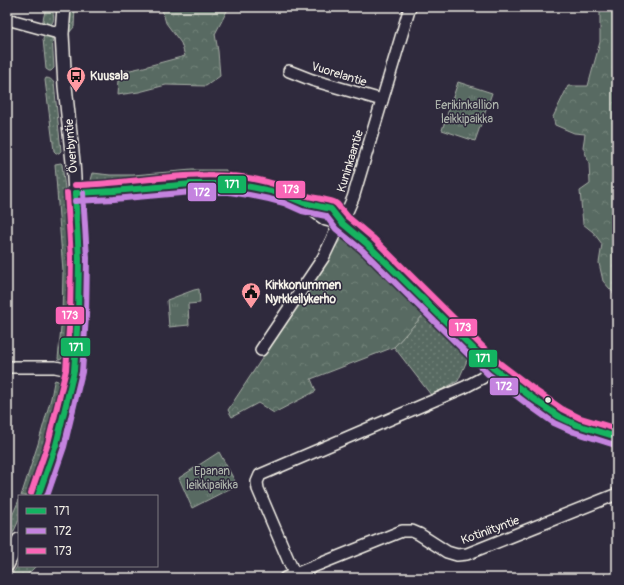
<svg xmlns="http://www.w3.org/2000/svg" width="624" height="585" viewBox="0 0 624 585" font-family="Pangolin,sans-serif">
  <style>
    .grass { fill: url(#grass-dots); stroke: #a6aea5 }
    .forest { fill: url(#forest-crowns); stroke: #a6aea5 }
    .park { fill: url(#park-tufts); stroke: #a6aea5 }
    .lines { fill: none; stroke-linecap: round; stroke-linejoin: round }
    .minor-casing { stroke: #f4f1e8; stroke-width: 14 }
    .tertiary-casing { stroke: #f4f1e8; stroke-width: 16 }
    .minor { stroke: #2f2a3d; stroke-width: 11 }
    .tertiary { stroke: #2f2a3d; stroke-width: 13 }
    .bus-1-casing { stroke: #2f2a3d; stroke-width: 9 }
    .bus-2-casing { stroke: #2f2a3d; stroke-width: 9 }
    .bus-3-casing { stroke: #2f2a3d; stroke-width: 9 }
    .bus-1 { stroke: #13b361; stroke-width: 6 }
    .bus-2 { stroke: #c483df; stroke-width: 6 }
    .bus-3 { stroke: #fa66b7; stroke-width: 6 }
    .bus-dot { fill: #f4f1e8; stroke: #2f2a3d; stroke-width: 1.5 }
    .labels { text-anchor: middle; stroke-width: 3; stroke-linejoin: round; paint-order: stroke }
    .street-label { font-size: 12px; fill: #f4f1e8; stroke: #2f2a3d }
    .poi-label { font-size: 12px; font-weight: bold; fill: #f4f1e8; stroke: #2f2a3d; text-anchor: start }
    .park-label { font-size: 12px; fill: #aeb5ac; stroke: #2f2a3d }
    .line-badge { stroke: #2f2a3d; stroke-width: 1.5 }
    .badge-label { font-size: 11px; text-anchor: middle; font-weight: bold; fill: #fff }
  </style>
  <defs>
    <pattern id="grass-dots" width="8" height="8" patternUnits="userSpaceOnUse"><rect width="8" height="8" fill="#596b62"/><path d="M2 2h.1M6 6h.1" fill="none" stroke="#718178" stroke-width="1.8" stroke-linecap="round"/></pattern>
    <pattern id="forest-crowns" width="20" height="18" patternUnits="userSpaceOnUse"><rect width="20" height="18" fill="#596b62"/><path d="M2 6a3 3 0 1 1 6 0M12 15a3 3 0 1 1 6 0" fill="none" stroke="#718178"/></pattern>
    <pattern id="park-tufts" width="24" height="20" patternUnits="userSpaceOnUse"><rect width="24" height="20" fill="#596b62"/><path d="M3 7l-1-3M5 7V3M7 7l1-3M15 17l-1-3M17 17v-4M19 17l1-3" fill="none" stroke="#718178"/></pattern>
  </defs>
  <rect width="100%" height="100%" fill="#2f2a3d"/>
  <filter id="ink" filterUnits="userSpaceOnUse"><feTurbulence type="fractalNoise" baseFrequency=".025" numOctaves="2"/><feDisplacementMap in="SourceGraphic" scale="8" xChannelSelector="R" yChannelSelector="G"/><feConvolveMatrix kernelMatrix="1 2 1 2 8 2 1 2 1" color-interpolation-filters="sRGB"/></filter>
  <g filter="url(#ink)">
    <g class="grass">
      <path d="M46,7h6c1,7 4,14 -2,18l-6,-1 -1,-4z"/>
      <path d="M71,7h4l-1,20 -5,6z"/>
      <path d="M45,35h5l2,2 2,31 -3,3h-2l-3,-2 -3,-30z"/>
      <path d="M46,78c4,0 6,2 8,5l7,68 -2,2h-3l-2,-2 -9,-71z"/>
      <path d="M61,163l1,1c7,53 11,106 8,159 -1,9 0,21 -3,30 -2,3 -4,5 -7,7l-2,-1 4,-42 1,-46 -8,-107z"/>
      <path d="M192,170h34l1,8 -43,1 -68,4h-19l-6,-3 2,-7 17,2h23z"/>
      <path d="M424,314l45,42 -11,25 -27,14 -37,-48z"/>
      <path d="M55,380l3,1 2,2 1,7 -4,19 -14,53 -13,34h-9l17,-52 13,-46 3,-16z"/>
      <path d="M19,500v20l-12,26v-19z"/>
      <path d="M19,564v2h17l-12,12h-15z"/>
    </g>
    <g class="forest">
      <path d="M159,7h70l-14,27 3,17 2,25 -14,10 -40,-1 -27,7 -22,3 1,-14 3,-9 23,-5 41,-11 -4,-13 -15,-20 -4,-14z"/>
      <path d="M600,7h17v290l-14,-16 -4,-18 3,-19 -9,-12 -10,-8 -3,-33 10,-7 -1,-21 -6,-16 2,-13 -11,-1 -19,-8 -2,-8 15,-31h20l12,-44z"/>
      <path d="M342,237l21,16 61,61 -30,33 -83,32 5,12 -42,22 -16,-10 -26,14 -4,-7z"/>
    </g>
    <g class="park">
      <path d="M458,82l34,11 -17,48 -33,-11z"/>
      <path d="M199,289l1,14 -12,1 1,21 -20,2 -2,-27 27,-10z"/>
      <path d="M219,452l18,33 -45,23 -13,-30z"/>
    </g>
    <g class="lines">
      <defs>
        <g id="minor">
          <path d="M7,19l55,15"/>
          <path d="M289,71l23,9 70,20"/>
          <path d="M261,350l62,-92 12,-25 7,-10 11,-25 57,-191"/>
          <path d="M7,367h48l19,4"/>
          <path d="M285,578l117,-47h10l7,3 28,18 10,3 10,-1 150,-60"/>
          <path d="M296,578l-38,-89 -1,-7 3,-7 205,-88 17,-9 11,-10"/>
        </g>
        <g id="tertiary">
          <path d="M75,193c52,0 103,-12 155,-9 18,2 37,5 54,11 7,2 13,6 20,8 9,2 18,4 27,6l11,14 25,21 126,124 38,29 27,19 19,9 40,12"/>
          <path d="M308,206l18,13 16,4"/>
          <path d="M38,496l6,-15 12,-36 18,-74 4,-56 1,-57 -6,-96 -8,-76 -3,-52 2,-27"/>
          <path d="M7,565l12,-25"/>
        </g>
      </defs>
      <use href="#minor" class="minor-casing"/>
      <use href="#tertiary" class="tertiary-casing"/>
      <use href="#minor" class="minor"/>
      <use href="#tertiary" class="tertiary"/>
      <defs>
        <g id="bus-1">
          <path d="M75,193l39,-2 77,-7h39l21,3 20,4 16,5 17,7 27,6 11,14 25,21 126,124 38,29 27,19 19,9 40,12"/>
          <path d="M38,496l18,-51 18,-74 4,-56 1,-57 -4,-65"/>
        </g>
        <g id="bus-2">
          <path d="M75,201l39,-2 78,-7h37l20,3 20,4 15,4 18,8 24,5 10,13 26,21 126,124 38,29 28,20 20,9 41,13"/>
          <path d="M47,496l17,-49 18,-75 4,-56 1,-58 -4,-65"/>
        </g>
        <g id="bus-3">
          <path d="M75,185c51,-1 105,-13 156,-9 19,1 38,6 56,12 6,2 12,5 17,7 10,3 20,4 30,7l3,2 11,13 25,21 125,124 38,29 26,18 18,9 37,11"/>
          <path d="M31,493l17,-50 18,-73 4,-55 1,-57 -4,-65"/>
        </g>
      </defs>
      <use href="#bus-1" class="bus-1-casing"/>
      <use href="#bus-2" class="bus-2-casing"/>
      <use href="#bus-3" class="bus-3-casing"/>
      <use href="#bus-1" class="bus-1"/>
      <use href="#bus-2" class="bus-2"/>
      <use href="#bus-3" class="bus-3"/>
    </g>
  </g>
  <defs>
    <symbol id="bus-pin" viewBox="-11 -11 22 30"><path d="M0 17L-7.5 6A9.5 9.5 0 1 1 7.5 6Z" fill="#ff9aa2" stroke="#2f2a3d"/><path d="M-5-6H5V4H4V6H2V4H-2V6H-4V4H-5ZM-3.5-4V0h7V-4ZM-3.5 1.2v1.5H-2V1.2ZM2 1.2v1.5H3.5V1.2Z" fill="#111"/></symbol>
    <symbol id="civic-pin" viewBox="-11 -11 22 30"><path d="M0 17L-7.5 6A9.5 9.5 0 1 1 7.5 6Z" fill="#ff9aa2" stroke="#2f2a3d"/><path d="M-.6-6.5H3V-4.5H.6V-3L4-1V1h2V6H-6V1h2V-1L-.6-3ZM-1.2 2.5V6h2.4V2.5Z" fill="#111"/></symbol>
  </defs>
  <g fill-rule="evenodd">
    <use href="#bus-pin" x="65" y="65" width="22" height="30"/>
    <use href="#civic-pin" x="240" y="281" width="22" height="30"/>
  </g>
  <circle class="bus-dot" cx="548" cy="400" r="3.5"/>
  <g class="labels">
    <g class="street-label">
      <text transform="translate(339 74) rotate(17)" y="4">Vuorelantie</text>
      <text transform="translate(71 146) rotate(-95)" y="4">Överbyntie</text>
      <text transform="translate(350 161) rotate(-73)" y="4">Kuninkaantie</text>
      <text transform="translate(490 530) rotate(-20)" y="4">Kotiniityntie</text>
    </g>
    <g class="poi-label">
      <text x="90" y="80">Kuusala</text>
      <text x="265" y="289">Kirkkonummen<tspan x="265" dy="14">Nyrkkeilykerho</tspan></text>
    </g>
    <g class="park-label">
      <text x="467" y="109">Eerikinkallion<tspan x="467" dy="14">leikkipaikka</tspan></text>
      <text x="212" y="475">Epanan<tspan x="212" dy="14">leikkipaikka</tspan></text>
    </g>
  </g>
  <g class="line-badge">
    <rect x="217" y="175" width="30" height="19" rx="4" fill="#13b361"/>
    <rect x="275" y="180" width="31" height="19" rx="4" fill="#fa66b7"/>
    <rect x="187" y="182" width="30" height="20" rx="4" fill="#c483df"/>
    <rect x="55" y="306" width="30" height="19" rx="4" fill="#fa66b7"/>
    <rect x="448" y="318" width="30" height="19" rx="4" fill="#fa66b7"/>
    <rect x="60" y="337" width="31" height="20" rx="4" fill="#13b361"/>
    <rect x="468" y="349" width="30" height="19" rx="4" fill="#13b361"/>
    <rect x="489" y="377" width="30" height="19" rx="4" fill="#c483df"/>
  </g>
  <g class="badge-label">
    <text x="232" y="188">171</text>
    <text x="291" y="193">173</text>
    <text x="202" y="196">172</text>
    <text x="70" y="319">173</text>
    <text x="463" y="331">173</text>
    <text x="76" y="351">171</text>
    <text x="483" y="362">171</text>
    <text x="504" y="390">172</text>
  </g>
  <rect width="624" height="585" fill="none" stroke="#2f2a3d" stroke-width="24"/>
  <rect x="12" y="12" width="600" height="561" fill="none" stroke="#f4f1e8" stroke-width="1.5" filter="url(#ink)"/>
  <rect x="18" y="495" width="140" height="72" fill="#2f2a3d" stroke="#7e7a81"/>
  <rect x="26" y="508" width="20" height="6" fill="#13b361" stroke="#7e7a81"/>
  <text x="54" y="515" font-size="12" fill="#f4f1e8">171</text>
  <rect x="26" y="528" width="20" height="6" fill="#c483df" stroke="#7e7a81"/>
  <text x="54" y="535" font-size="12" fill="#f4f1e8">172</text>
  <rect x="26" y="548" width="20" height="6" fill="#fa66b7" stroke="#7e7a81"/>
  <text x="54" y="555" font-size="12" fill="#f4f1e8">173</text>
</svg>
